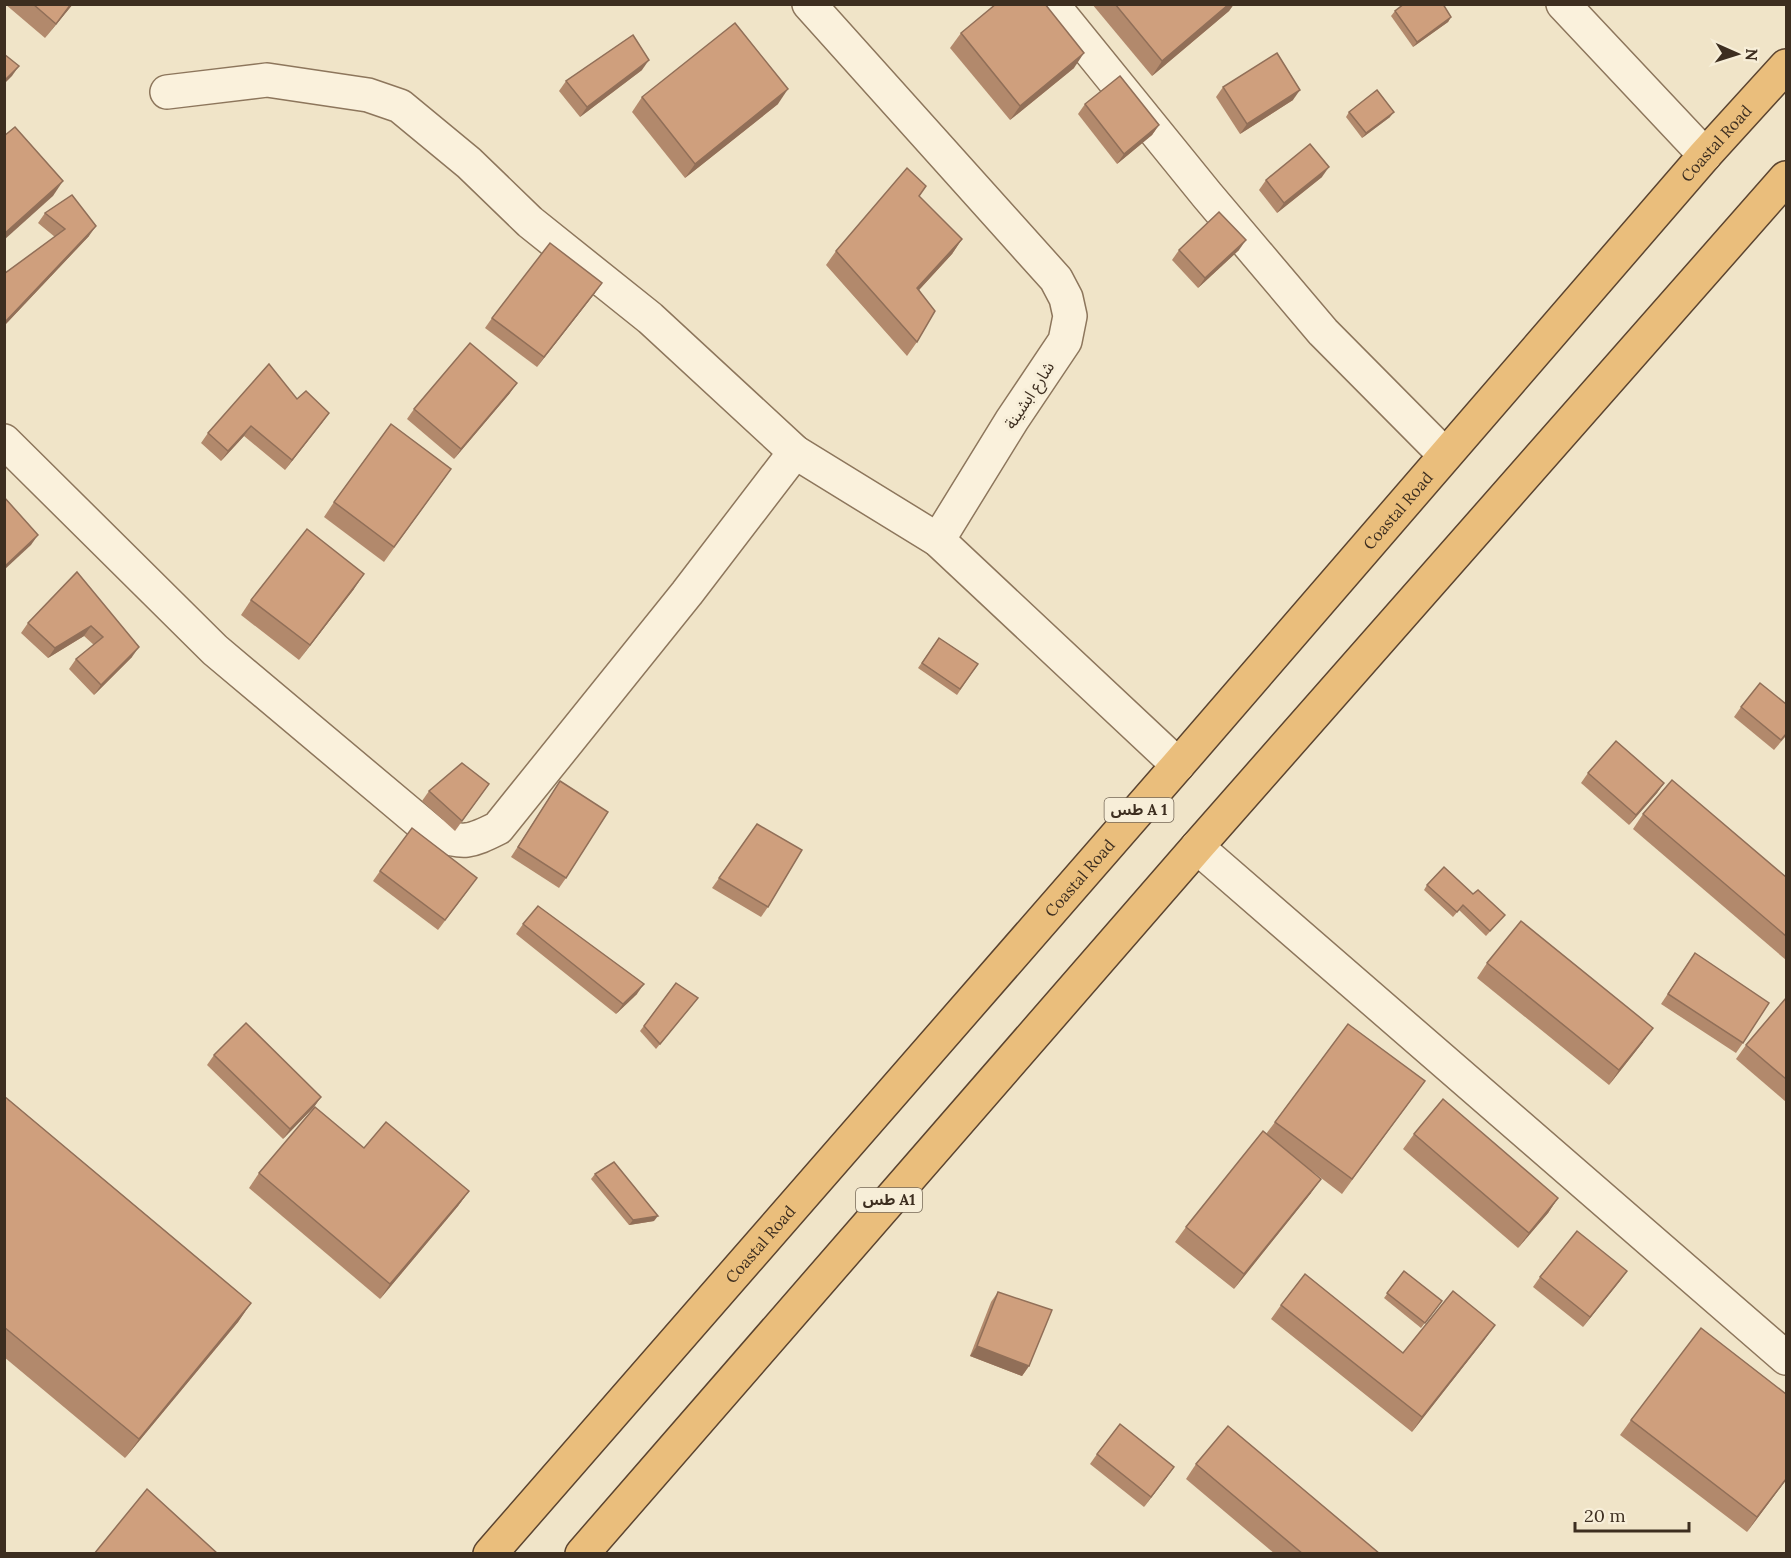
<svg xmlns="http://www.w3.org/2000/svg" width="1791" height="1558" viewBox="0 0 1791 1558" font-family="Lora,'Noto Sans Arabic',serif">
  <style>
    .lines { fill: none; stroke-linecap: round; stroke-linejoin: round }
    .minor-casing { stroke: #8d765c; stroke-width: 36 }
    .trunk-casing { stroke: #5b4430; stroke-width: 36 }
    .minor { stroke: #faf1dc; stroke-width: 33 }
    .trunk { stroke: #eabe7c; stroke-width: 33 }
    .wall { fill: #b2896c }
    .shaded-wall { fill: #916f58 }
    .building { fill: #cf9f7d; stroke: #916f58; stroke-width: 1.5 }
    .labels { text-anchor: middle; stroke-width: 6; stroke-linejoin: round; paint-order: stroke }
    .shield { fill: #f7eed8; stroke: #756857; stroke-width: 1.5 }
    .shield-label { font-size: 15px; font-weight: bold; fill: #3d2e20 }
    .street-label { font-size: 16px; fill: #3d2e20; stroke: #f7eed8 }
  </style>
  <rect width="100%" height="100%" fill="#f0e4c8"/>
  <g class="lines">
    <defs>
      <g id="minor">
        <path d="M809,4l247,275 10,19 4,18 -5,25 -53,79 -74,120"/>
        <path d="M1052,4l155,191 116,137 122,123"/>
        <path d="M1563,4l142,151"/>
        <path d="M167,92l100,-12 101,15 32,11 69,57 61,59 120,96 145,134 143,88 240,225"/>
        <path d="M4,441l211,209 219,184c30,10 36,8 64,-6l189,-235 108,-141"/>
        <path d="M1197,847l589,511"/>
      </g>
      <g id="trunk">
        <path id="s1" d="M490,1554l688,-789 527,-610 81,-89"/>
        <path d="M582,1554l615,-707 589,-669"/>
      </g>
    </defs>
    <use href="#minor" class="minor-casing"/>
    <use href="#trunk" class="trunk-casing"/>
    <use href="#minor" class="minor"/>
    <use href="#trunk" class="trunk"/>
  </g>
  <g class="wall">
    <path d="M5,4h68l-28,34z"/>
    <path d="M1092,4h142l-5,7 -77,65z"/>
    <path d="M1395,11l56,6 -3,5 -35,25 -22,-31z"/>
    <path d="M961,33l113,35 -64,52 -60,-72z"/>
    <path d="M642,70l-62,47 -21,-26 7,-10z"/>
    <path d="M1223,87l70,13 -53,34 -24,-37z"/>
    <path d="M642,97l136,7 -93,74 -53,-66z"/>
    <path d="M1085,104l74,21 -7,10 -35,29 -39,-50z"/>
    <path d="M1349,112l41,5 -28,21 -16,-21z"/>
    <path d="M1322,177l-45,36 -18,-23 7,-10z"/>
    <path d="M919,196l43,43 -10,15 -33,36 -2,52 -10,14 -81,-91 10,-14z"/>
    <path d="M45,213l44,23 -85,90v-52l51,-37 -17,-14z"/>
    <path d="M1179,250h60l-41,38 -26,-28z"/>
    <path d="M595,293l-58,74 -52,-39 7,-10z"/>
    <path d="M510,393l-56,66 -47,-40 7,-10z"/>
    <path d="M297,399l32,14 -44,57 -41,-34 -23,25 -20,-18 7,-10z"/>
    <path d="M451,469l-67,93 -60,-45 10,-15z"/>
    <path d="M77,572l55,85 -38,38 -25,-26 7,-10 18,-14 -10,-9 -36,22 -27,-25 7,-10z"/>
    <path d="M354,589l-55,71 -58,-45 10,-15z"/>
    <path d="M939,638l39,26 -21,31 -39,-27z"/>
    <path d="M1786,704v32l-12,14 -40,-33 7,-10z"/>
    <path d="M1588,773l76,10 -7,10 -28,32 -48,-42z"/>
    <path d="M560,781l6,97 -7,10 -48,-31z"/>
    <path d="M489,784l-34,47 -33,-30 7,-10z"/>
    <path d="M1643,814l143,63v83l-153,-131z"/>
    <path d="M757,824l11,83 -7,10 -49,-29z"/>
    <path d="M380,871l90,17 -32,42 -65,-49z"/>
    <path d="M1427,885l46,9 32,21 -19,21 -27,-26 -6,7 -29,-27z"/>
    <path d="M523,924l114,70 -21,20 -100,-80z"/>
    <path d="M1695,953l48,90 -7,10 -75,-49z"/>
    <path d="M1487,963l156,79 -34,43 -132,-107z"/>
    <path d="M676,983l22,15 -42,51 -16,-18z"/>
    <path d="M1786,998v104l-50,-43 10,-14z"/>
    <path d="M214,1055l107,42 -7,10 -31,32 -76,-74z"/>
    <path d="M1425,1081l-83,113 -30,-23 -1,22 -77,96 -59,-47 11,-15 80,-93 9,-12z"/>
    <path d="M4,1096l247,207 -13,19 -113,136 -121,-101z"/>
    <path d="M1414,1134l144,64 -10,15 -30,35 -115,-99z"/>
    <path d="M364,1148l105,43 -11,15 -78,93 -131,-111 10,-15z"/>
    <path d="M595,1174l59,47 -25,4 -38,-46z"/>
    <path d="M1404,1271l38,30 -21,27 -37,-30z"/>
    <path d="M1627,1271l-44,56 -50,-40 7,-10z"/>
    <path d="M998,1292l31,74 -7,10 -52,-20 21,-54z"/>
    <path d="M1281,1305l122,48 82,-14 -73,93 -141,-113z"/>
    <path d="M1786,1394v86l-39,52 -127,-97 11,-15z"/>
    <path d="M1097,1454l70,23 -23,30 -54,-43z"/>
    <path d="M1196,1464l184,90h-105l-89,-75z"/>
  </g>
  <g class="shaded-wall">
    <path d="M71,4h2l-28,34 11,-14z"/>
    <path d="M1229,4h5l-5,7 -77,65 10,-15z"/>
    <path d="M1451,17l-3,5 -35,25 4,-5z"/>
    <path d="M1084,53l-10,15 -64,52 10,-14z"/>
    <path d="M649,60l-7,10 -62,47 7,-10z"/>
    <path d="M19,66l-7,10 -8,8v-3z"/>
    <path d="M788,89l-10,15 -93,74 10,-14z"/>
    <path d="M1300,90l-7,10 -53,34 7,-10z"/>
    <path d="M1394,112l-4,5 -28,21 4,-5z"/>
    <path d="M1159,125l-7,10 -35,29 7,-10z"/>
    <path d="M1329,167l-7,10 -45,36 7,-10z"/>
    <path d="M63,181l-10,15 -49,44v-6z"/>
    <path d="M96,226l-7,10 -85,90 1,-4z"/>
    <path d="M962,239l-10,15 -45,49 10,-15z"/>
    <path d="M1246,240l-7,10 -41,38 7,-10z"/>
    <path d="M602,283l-7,10 -58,74 7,-10z"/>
    <path d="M517,383l-7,10 -56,66 7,-10z"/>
    <path d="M329,413l-7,10 -37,47 7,-10z"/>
    <path d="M251,426l-7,10 -23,25 7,-10z"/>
    <path d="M38,535l-7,10 -27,25v-3z"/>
    <path d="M364,574l-10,15 -55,71 11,-15z"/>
    <path d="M91,626l-7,10 -36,22 7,-10z"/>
    <path d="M139,647l-7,10 -38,38 7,-10z"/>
    <path d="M1664,783l-7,10 -28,32 7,-10z"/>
    <path d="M644,984l-7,10 -21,20 7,-10z"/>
    <path d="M1653,1028l-10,14 -34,43 10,-15z"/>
    <path d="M321,1097l-7,10 -31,32 7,-10z"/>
    <path d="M1321,1179l-10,14 -77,96 10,-15z"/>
    <path d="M469,1191l-11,15 -78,93 10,-15z"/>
    <path d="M1558,1198l-10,15 -30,35 11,-15z"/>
    <path d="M658,1216l-4,5 -25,4 4,-5z"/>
    <path d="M1627,1271l-7,10 -37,46 7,-10z"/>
    <path d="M251,1303l-13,19 -113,136 14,-19z"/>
    <path d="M1495,1325l-10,14 -73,93 10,-15z"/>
    <path d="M977,1346l52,20 -7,10 -52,-20z"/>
    <path d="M1174,1467l-7,10 -23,30 7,-10z"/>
    <path d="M1786,1479v1l-39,52 10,-15z"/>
  </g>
  <g class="building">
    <path d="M33,4h38l-15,20z"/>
    <path d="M996,4h49l39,49 -64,53 -59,-73z"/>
    <path d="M1115,4h114l-67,57z"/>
    <path d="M1404,4h39l8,13 -34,25 -22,-31z"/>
    <path d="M735,23l53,66 -93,75 -53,-67z"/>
    <path d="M633,35l16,25 -62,47 -21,-26z"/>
    <path d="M1277,53l23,37 -53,34 -24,-37z"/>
    <path d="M4,54l15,12 -15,15z"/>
    <path d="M1120,76l39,49 -35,29 -39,-50z"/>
    <path d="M1377,90l17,22 -28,21 -17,-21z"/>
    <path d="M15,127l48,54 -59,53v-98z"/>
    <path d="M1310,144l19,23 -45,36 -18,-23z"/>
    <path d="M907,168l19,18 -7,10 43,43 -45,49 18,23 -18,31 -81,-91z"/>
    <path d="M72,195l24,31 -91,96 -1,-6v-42l61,-45 -20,-16z"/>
    <path d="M1219,212l27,28 -41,38 -26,-28z"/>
    <path d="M550,243l52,40 -58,74 -52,-39z"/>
    <path d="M470,343l47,40 -56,66 -47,-40z"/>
    <path d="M269,364l28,35 9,-8 23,22 -37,47 -41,-34 -23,25 -20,-18z"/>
    <path d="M391,424l60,45 -57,78 -60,-45z"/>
    <path d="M4,497l34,38 -34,32z"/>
    <path d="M307,529l57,45 -54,71 -59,-45z"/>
    <path d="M77,572l62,75 -38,38 -25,-26 27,-22 -12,-11 -36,22 -27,-25z"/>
    <path d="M939,638l39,26 -18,25 -38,-26z"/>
    <path d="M1760,683l26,21v30l-5,6 -40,-33z"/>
    <path d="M1616,741l48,42 -28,32 -48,-42z"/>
    <path d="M462,763l27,21 -27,37 -33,-30z"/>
    <path d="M1672,780l114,97v59l-143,-122z"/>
    <path d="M560,781l48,31 -42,66 -48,-31z"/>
    <path d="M757,824l45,26 -34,57 -49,-29z"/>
    <path d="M412,828l65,50 -32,42 -65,-49z"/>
    <path d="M1444,867l29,27 5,-4 27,25 -15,16 -27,-26 -6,7 -30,-27z"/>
    <path d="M538,906l106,78 -21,20 -100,-80z"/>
    <path d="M1521,921l132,107 -34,42 -132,-107z"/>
    <path d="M1695,953l74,50 -26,40 -75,-49z"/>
    <path d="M676,983l22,15 -38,46 -16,-18z"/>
    <path d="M1786,998v81l-40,-34z"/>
    <path d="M246,1023l75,74 -31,32 -76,-74z"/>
    <path d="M1348,1024l77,57 -73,98 -77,-57z"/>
    <path d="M4,1096l247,207 -112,136 -135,-112z"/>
    <path d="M1443,1099l115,99 -29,35 -115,-99z"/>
    <path d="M315,1107l49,41 22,-26 83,69 -79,93 -131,-111z"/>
    <path d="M1263,1131l58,48 -77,95 -58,-47z"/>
    <path d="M614,1162l44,54 -25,4 -38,-46z"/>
    <path d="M1577,1231l50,40 -37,46 -50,-40z"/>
    <path d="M1404,1271l38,30 -17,22 -38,-30z"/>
    <path d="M1305,1274l98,79 50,-62 42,34 -73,92 -141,-112z"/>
    <path d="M998,1292l54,18 -23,56 -52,-20z"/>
    <path d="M1701,1328l85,66v85l-29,38 -126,-97z"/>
    <path d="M1120,1424l54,43 -23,30 -54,-43z"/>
    <path d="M1228,1426l152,128h-77l-107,-90z"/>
    <path d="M147,1489l71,65h-124z"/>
  </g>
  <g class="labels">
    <g class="shield">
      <rect x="1104.5" y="798" width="69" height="24" rx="4.5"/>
      <rect x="856" y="1188" width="66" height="24" rx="4.5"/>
    </g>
    <g class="shield-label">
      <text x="1139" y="815">طس A 1</text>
      <text x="889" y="1205">طس A1</text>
    </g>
    <g class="street-label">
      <text dy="6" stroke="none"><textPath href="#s1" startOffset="1869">Coastal Road</textPath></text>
      <text transform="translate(1029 395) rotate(-57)" y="6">شارع ابشينة</text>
      <text dy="6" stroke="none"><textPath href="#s1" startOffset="1383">Coastal Road</textPath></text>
      <text dy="6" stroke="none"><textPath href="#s1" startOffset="897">Coastal Road</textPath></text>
      <text dy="6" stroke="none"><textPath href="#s1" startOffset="411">Coastal Road</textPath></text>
    </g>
  </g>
  <rect width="1791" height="1558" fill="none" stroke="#3d2e20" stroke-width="12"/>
  <g transform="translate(1737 54) rotate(93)" stroke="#f7eed8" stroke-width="4.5" paint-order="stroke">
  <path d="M0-4.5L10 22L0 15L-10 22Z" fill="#3d2e20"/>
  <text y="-9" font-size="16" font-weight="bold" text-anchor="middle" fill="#3d2e20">N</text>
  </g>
  <path d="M1575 1522v9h114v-9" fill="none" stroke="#3d2e20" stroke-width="3"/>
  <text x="1584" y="1522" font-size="18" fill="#3d2e20" stroke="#f7eed8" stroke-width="4.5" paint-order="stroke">20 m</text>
</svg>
